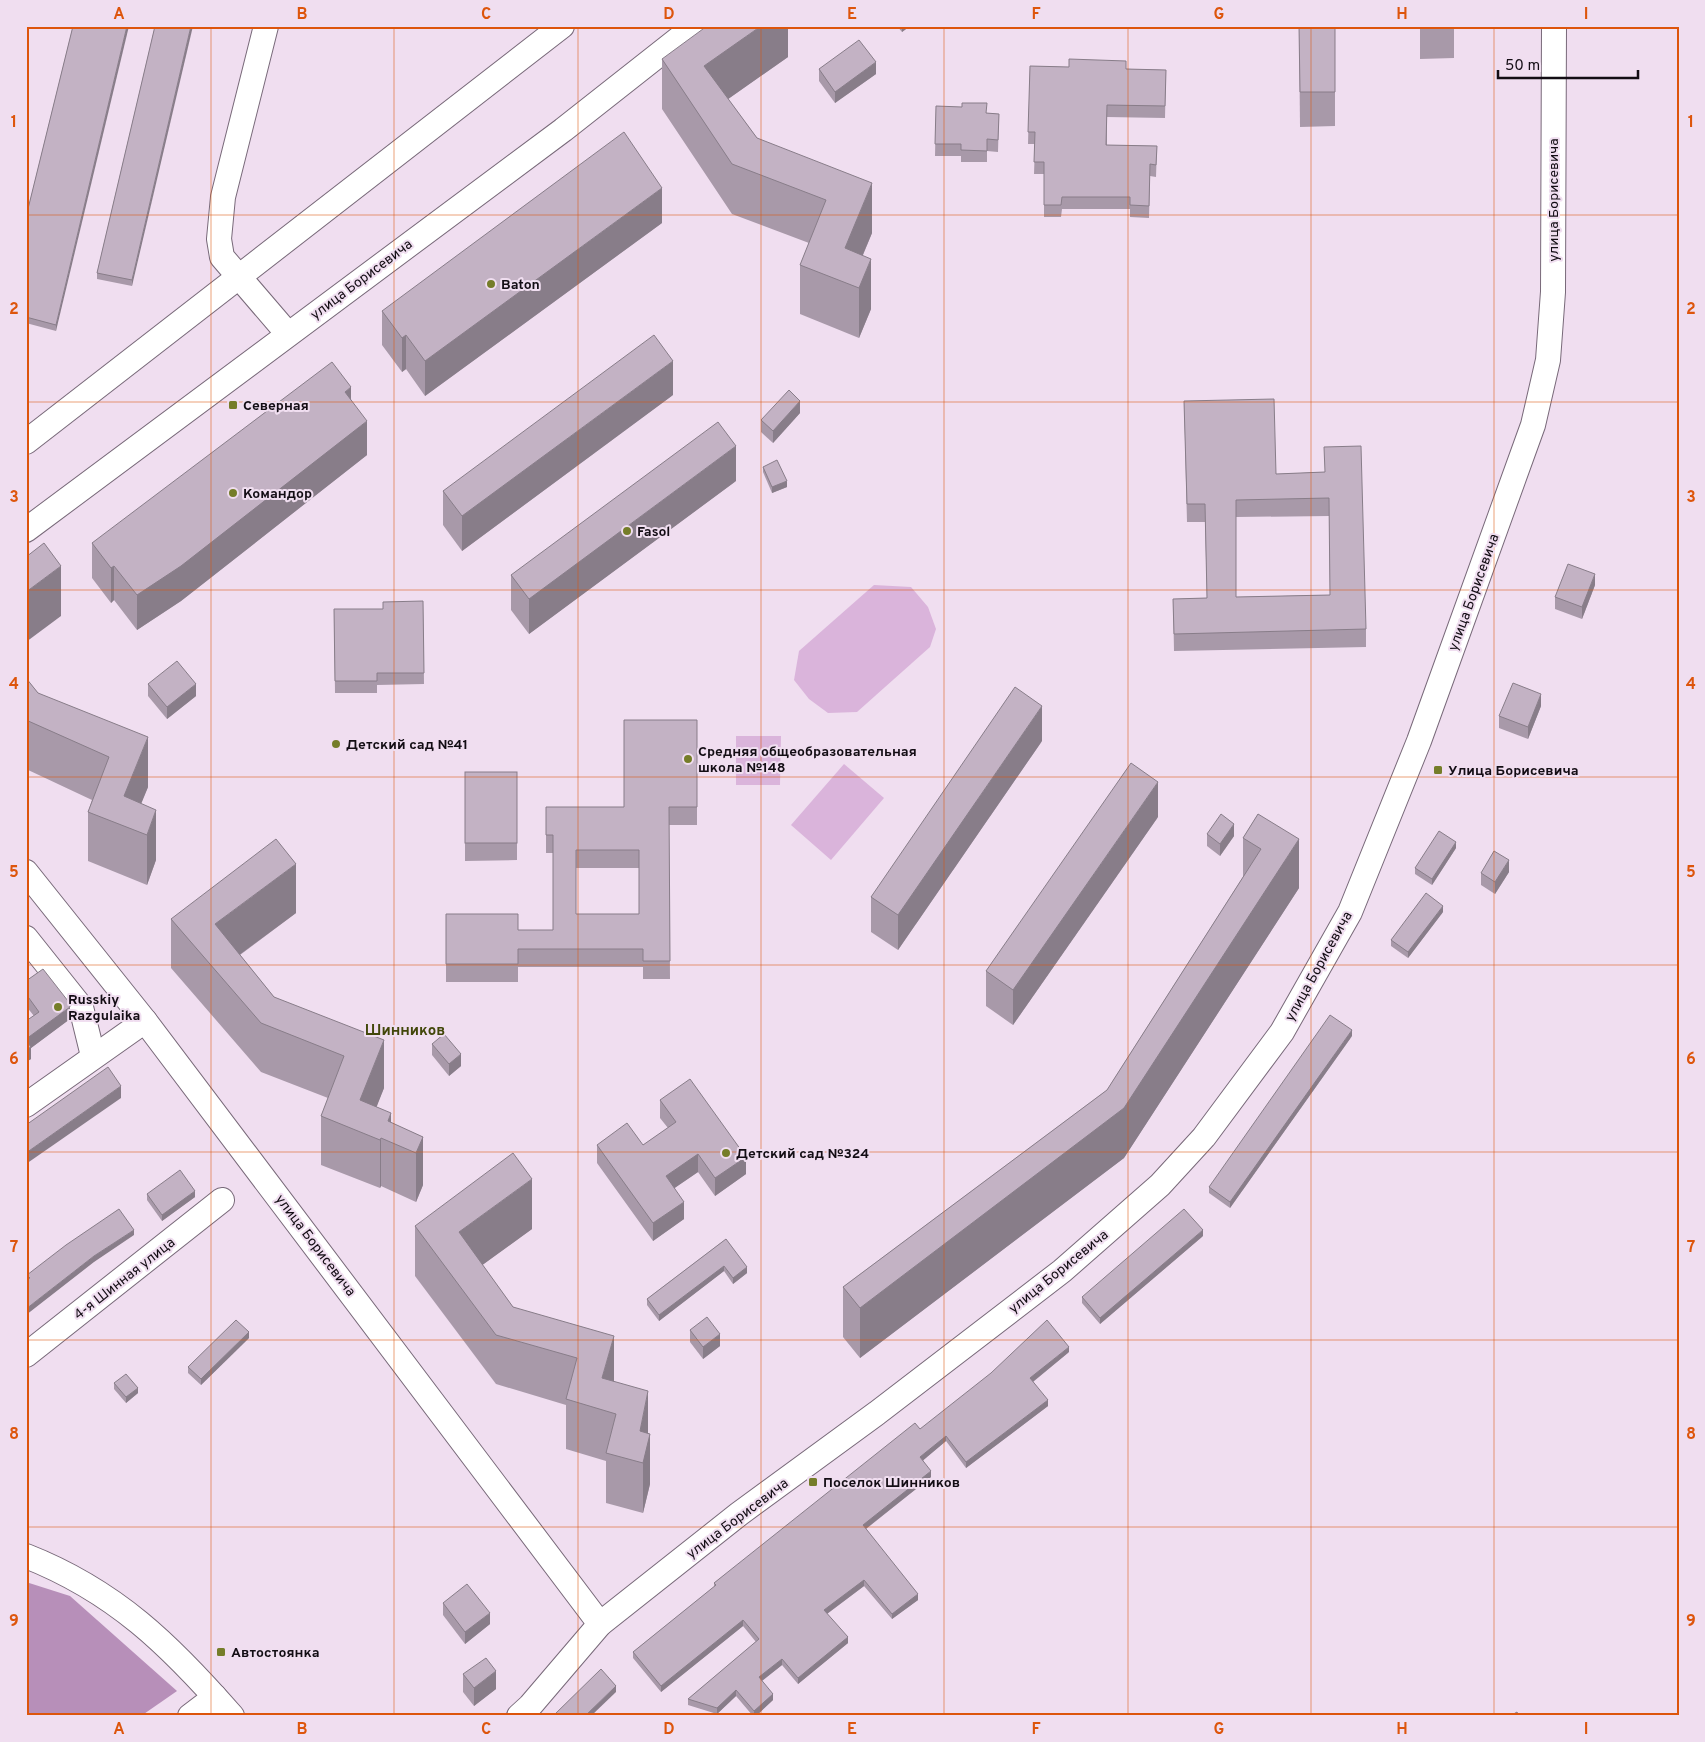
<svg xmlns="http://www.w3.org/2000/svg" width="1705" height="1742" viewBox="0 0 1705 1742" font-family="Overpass,sans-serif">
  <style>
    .green { fill: #dab4db }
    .forest { fill: #b78fb9 }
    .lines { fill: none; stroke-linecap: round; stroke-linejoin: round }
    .minor-casing { stroke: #786979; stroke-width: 26 }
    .minor { stroke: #fff; stroke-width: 24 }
    .wall { fill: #a899a9; fill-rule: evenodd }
    .shaded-wall { fill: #887d89 }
    .building { fill: #c3b2c4; stroke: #887d89; fill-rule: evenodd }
    .grid { fill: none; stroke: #dd550c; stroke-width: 1; stroke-opacity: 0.55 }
    .poi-dot { fill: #757d29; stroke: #f0def0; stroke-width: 2 }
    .labels { text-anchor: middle; stroke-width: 4; stroke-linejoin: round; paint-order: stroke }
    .street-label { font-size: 14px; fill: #130d14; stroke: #f0def0 }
    .poi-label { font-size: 14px; font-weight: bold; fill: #130d14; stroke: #f0def0; text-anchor: start }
    .neighbourhood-label { font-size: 15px; font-weight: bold; fill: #42470a; stroke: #f0def0 }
    .neatline { fill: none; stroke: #dd550c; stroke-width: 2 }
    .grid-label { font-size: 16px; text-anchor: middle; font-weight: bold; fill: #dd550c }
  </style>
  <rect width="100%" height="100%" fill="#f0def0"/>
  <g class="green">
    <path d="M874,585l37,2 17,20 8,22 -6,18 -73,65 -29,1 -19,-14 -15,-19 5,-29z"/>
    <path d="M736,736h45l-1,49h-44z"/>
    <path d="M844,764l40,34 -53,62 -40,-35z"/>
  </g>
  <path class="forest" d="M26,1582l44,14 107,95 -36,25h-115z"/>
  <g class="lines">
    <defs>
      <g id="minor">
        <path d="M266,26l-43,171 -4,42 3,18 66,77"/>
        <path d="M26,442l536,-416"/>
        <path d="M26,530l537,-400 132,-104"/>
        <path d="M26,872l119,149 455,603"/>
        <path d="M26,938l55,69 12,49"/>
        <path d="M26,1105l119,-84"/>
        <path d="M26,1355l196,-155"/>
        <path d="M26,1556c89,35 144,89 206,160"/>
        <path d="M190,1716l25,-19"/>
        <path d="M519,1716l11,-10 70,-82 139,-110 138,-101 185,-142 98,-86 44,-48 78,-105 68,-120 69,-171 114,-316 15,-65 5,-68 1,-266"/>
      </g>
    </defs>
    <use href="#minor" class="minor-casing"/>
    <use href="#minor" class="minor"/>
  </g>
  <g class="wall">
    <path d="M73,26l-17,305 -30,-8v-106z"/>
    <path d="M155,26l-23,260 -35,-7v-6z"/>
    <path d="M788,26v31l-60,42 29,39 115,95 -9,22 8,54 -12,29 -59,-24v-49l9,-22 -77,-29 -70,-105v-50z"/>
    <path d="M897,26h13l-8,6z"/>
    <path d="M1299,26h36v100l-35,1z"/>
    <path d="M1420,26h34v32l-34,1z"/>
    <path d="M1030,66l136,4 -1,48 -58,-1v28l50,1 -1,31 -6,-1 -1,42 -19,-1v-8h-68l-1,8h-17v-43h-10l1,-30h-7z"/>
    <path d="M819,69l57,5 -41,29 -16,-22z"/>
    <path d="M936,106l51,7 12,1 -1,38 -11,-1v11h-26v-6h-26z"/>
    <path d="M662,223l-237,173 -19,-27 -4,3 -20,-27v-34z"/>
    <path d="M673,395l-211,156 -19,-26v-34z"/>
    <path d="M351,401l16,54 -186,146 -44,29 -23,-30 -3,3 -19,-25v-35z"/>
    <path d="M1184,401l92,73 49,-2 41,157v18l-192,4 -1,-52 34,-1 -2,-76h-18zM1329,516l1,79 -94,2v-80z"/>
    <path d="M800,413l-27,30 -12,-11v-12z"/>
    <path d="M763,467l24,20 -15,6 -9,-21z"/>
    <path d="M736,481l-207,153 -18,-24v-35z"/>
    <path d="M1595,585l-13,34 -27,-10v-12z"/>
    <path d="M423,601l1,83 -47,1v8h-42l-1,-84h49z"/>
    <path d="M26,678l12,15 110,94 -7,16 15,57 -9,25 -59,-24v-49l4,-12 -66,-31z"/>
    <path d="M148,684l48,12 -29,23 -19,-23z"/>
    <path d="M1541,706l-13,33 -29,-11v-12z"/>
    <path d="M697,720v105h-28l1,154h-27v-12h-125v15h-72v-68l72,16h35v-77h-7v-46h78zM576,868h63v46h-63z"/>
    <path d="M1042,741l-144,209 -27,-18v-35z"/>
    <path d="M465,772h52v88l-52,1z"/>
    <path d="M1258,814l41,74 -175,270 -264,200 -17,-21v-50l264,-197 136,-213v-39z"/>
    <path d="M1158,817l-145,208 -27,-19v-35z"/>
    <path d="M1207,834l27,2 -14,20 -13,-10z"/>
    <path d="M1456,848l-24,37 -17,-11v-6z"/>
    <path d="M1509,872l-14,22 -14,-9v-12z"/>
    <path d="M1443,912l-35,46 -17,-12v-6z"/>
    <path d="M296,913l-56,42 34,42 110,91 -8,19 15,16 32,14v48l-7,17 -35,-16 -1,2 -59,-23v-49l7,-18 -67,-26 -90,-104v-49z"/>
    <path d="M26,981l44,38 -39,29v11l-5,3v-41l8,-5 -8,-10z"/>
    <path d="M1352,1036l-122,172 -21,-15v-6z"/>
    <path d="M432,1044l29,22 -12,10 -17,-21z"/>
    <path d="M660,1100l86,74 -31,22 -17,-24 -24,16 10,31 -31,22 -56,-78v-18h46l25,-17 -8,-10z"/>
    <path d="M147,1194l48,3 -33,24 -15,-21z"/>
    <path d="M415,1226l117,3 -50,36 31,42 101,74 34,53 2,50 -7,29 -37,-10v-42l-40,-12v-44l-70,-21 -81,-108z"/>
    <path d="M1203,1236l-103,88 -18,-21v-6z"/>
    <path d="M726,1239l21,34 -14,11 -9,-13 -65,50 -12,-16v-6z"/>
    <path d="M690,1330l30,16 -17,13 -13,-17z"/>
    <path d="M249,1338l-48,47 -13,-12v-6z"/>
    <path d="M1069,1352l-36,30 15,24 -82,62 -20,-27 -23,19 8,17 -65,52 52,71 -26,19 -28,-33 -37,28 21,29 -50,41 -16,-19 -20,16 11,19 -17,16h-3l-17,-20 -19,18 -29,-9v-6l68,-57 -13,-16 -82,66 -28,-34v-6l81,-65v-4l206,-154z"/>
    <path d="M114,1383l24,10 -12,10 -12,-14z"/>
    <path d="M443,1603l47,21 -25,20 -22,-29z"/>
    <path d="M463,1674l33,15 -22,17 -11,-14z"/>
  </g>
  <g class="shaded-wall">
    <path d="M127,26h2l-73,305v-6z"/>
    <path d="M191,26h2l-61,260v-6z"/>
    <path d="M761,26h27v31l-84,59v-50z"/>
    <path d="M902,26h8l-8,6z"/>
    <path d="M876,62v12l-41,29v-11z"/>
    <path d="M872,183v50l-22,52 -5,-37z"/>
    <path d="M662,188v35l-237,173v-35z"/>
    <path d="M871,259v50l-12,29v-50z"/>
    <path d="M406,335v34l-4,3v-34z"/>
    <path d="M673,361v34l-211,156v-35z"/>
    <path d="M351,387v34l-6,-29z"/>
    <path d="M800,401v12l-27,30v-12z"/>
    <path d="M367,421v34l-186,146 -44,29v-35z"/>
    <path d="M736,446v35l-207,153v-35z"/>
    <path d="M787,481v6l-15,6v-6z"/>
    <path d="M61,566v50l-35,26v-50z"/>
    <path d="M114,566v34l-3,3v-35z"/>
    <path d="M1595,574v11l-13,34v-12z"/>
    <path d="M196,684v12l-29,23v-12z"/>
    <path d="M1541,694v12l-13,33v-12z"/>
    <path d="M1042,706v35l-144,209v-35z"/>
    <path d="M148,737v50l-17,42 -7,-33z"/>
    <path d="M1158,782v35l-145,208v-35z"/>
    <path d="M156,810v50l-9,25v-50z"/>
    <path d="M1234,824v12l-14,20v-12z"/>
    <path d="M1299,839v49l-175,270 -264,200v-50l264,-200z"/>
    <path d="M1456,842v6l-24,37v-6z"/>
    <path d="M1509,860v12l-14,22v-12z"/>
    <path d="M296,864v49l-80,59 -1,-48z"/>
    <path d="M1443,906v6l-35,46v-6z"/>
    <path d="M70,1007v12l-39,29v11l-5,3v-23z"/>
    <path d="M1352,1030v6l-122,172v-6z"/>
    <path d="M384,1040v48l-18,46 -6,-34z"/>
    <path d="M461,1054v12l-12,10v-12z"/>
    <path d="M121,1086v12l-95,66v-11z"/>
    <path d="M391,1113v29l-3,-21z"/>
    <path d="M423,1137v48l-7,17v-49z"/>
    <path d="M381,1138v48l-1,2v-48z"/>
    <path d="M698,1154v18l-32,22v-18z"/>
    <path d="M746,1157v17l-31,22v-18z"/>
    <path d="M532,1179v50l-73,53v-50z"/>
    <path d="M195,1191v6l-33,24v-6z"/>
    <path d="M684,1202v17l-31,22v-18z"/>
    <path d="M134,1230v5l-40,27 -68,53v-6l68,-53z"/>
    <path d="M1203,1230v6l-103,88v-6z"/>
    <path d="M724,1266v5l-65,50v-6z"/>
    <path d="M747,1267v6l-14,11v-6z"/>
    <path d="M249,1332v6l-48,47v-6z"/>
    <path d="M720,1334v12l-17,13v-12z"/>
    <path d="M614,1336v50l-12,-8z"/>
    <path d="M1069,1347v5l-39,32v-6z"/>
    <path d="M138,1388v5l-12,10v-6z"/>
    <path d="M648,1391v50l2,-7v50l-7,29v-50l-3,-32z"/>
    <path d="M1048,1400v6l-82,62v-6z"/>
    <path d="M946,1436v5l-26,22v-6z"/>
    <path d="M931,1471v6l-68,54v-6z"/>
    <path d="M864,1580v6l-40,30v-6z"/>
    <path d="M918,1594v6l-26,19v-5z"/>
    <path d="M490,1613v11l-25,20v-12z"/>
    <path d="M743,1620v6l-82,66v-6z"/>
    <path d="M848,1637v6l-50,41v-6z"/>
    <path d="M782,1659v6l-23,18v-6z"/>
    <path d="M496,1671v18l-22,17v-18z"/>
    <path d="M616,1686v6l-25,24h-6z"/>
    <path d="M736,1690v6l-19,18v-6z"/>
    <path d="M773,1694v6l-17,16h-2v-5z"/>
  </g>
  <g class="building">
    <path d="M73,26h54l-71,299 -30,-8v-100z"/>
    <path d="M155,26h36l-59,254 -35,-7z"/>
    <path d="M707,26h54l-57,40 53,72 115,45 -27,65 26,11 -12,29 -59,-23 26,-65 -94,-36 -70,-105z"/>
    <path d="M1299,26h36v66h-35z"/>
    <path d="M859,40l17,22 -41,30 -16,-23z"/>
    <path d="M1069,59l57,2v8l40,1 -1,36 -58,-1 -1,40 51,1 -1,19 -6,-1 -1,42 -19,-1v-8h-68l-1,8h-17v-43h-10l1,-30h-7l2,-66 39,1z"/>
    <path d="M962,103h25l-1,10 13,1 -1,26 -11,-1v12l-26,-1v-6h-26l1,-38 26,1z"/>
    <path d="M624,132l38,56 -237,173 -19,-26 -4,3 -20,-27z"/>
    <path d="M654,335l19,26 -211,155 -19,-25z"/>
    <path d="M332,362l19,25 -6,5 22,29 -186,145 -44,29 -23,-29 -3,2 -19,-25z"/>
    <path d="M789,390l11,11 -27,30 -12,-11z"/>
    <path d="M1274,399l2,75 49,-2 -1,-25 37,-1 5,183 -192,5 -1,-35 34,-1 -2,-94h-18l-3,-103zM1329,498l1,97 -94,2v-97z"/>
    <path d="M718,422l18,24 -207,153 -18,-24z"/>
    <path d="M777,460l10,21 -15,6 -9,-20z"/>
    <path d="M44,543l17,23 -35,26v-35z"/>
    <path d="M1568,564l27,10 -13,33 -27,-10z"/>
    <path d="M423,601l1,72h-47v8h-42l-1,-72h49v-7z"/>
    <path d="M177,661l19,23 -29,23 -19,-23z"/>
    <path d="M26,678l12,15 110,44 -24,59 32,14 -9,25 -59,-23 21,-55 -83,-37z"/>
    <path d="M1513,683l28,11 -13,33 -29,-11z"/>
    <path d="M1015,687l27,19 -144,209 -27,-18z"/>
    <path d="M624,720h73v87h-28l1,154h-27v-12h-125v15h-72v-50h72v16h35v-95h-7v-28h78zM576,850h63v64h-63z"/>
    <path d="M1131,763l27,19 -145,208 -27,-19z"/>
    <rect x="465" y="772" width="52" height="71"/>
    <path d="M1221,814l13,10 -14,20 -13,-10z"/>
    <path d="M1258,814l41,25 -175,269 -264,200 -17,-21 264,-197 154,-241 -18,-11z"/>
    <path d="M1439,831l17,11 -24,37 -17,-11z"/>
    <path d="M276,839l20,25 -81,60 59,73 110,43 -24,60 31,13 -3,8 35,16 -7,16 -35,-15 -1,2 -59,-24 23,-60 -83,-33 -90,-104z"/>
    <path d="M1494,851l15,9 -14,22 -14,-9z"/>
    <path d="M1426,893l17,13 -35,46 -17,-12z"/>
    <path d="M43,969l25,32 2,6 -44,32v-18l13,-9 -13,-18v-13z"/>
    <path d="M1330,1015l22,15 -122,172 -21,-15z"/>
    <path d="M444,1034l17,20 -12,10 -17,-20z"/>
    <path d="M26,1040l5,7 -5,3z"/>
    <path d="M108,1067l13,19 -95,67v-28z"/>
    <path d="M690,1079l56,78 -31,21 -17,-24 -32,22 18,26 -31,21 -56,-78 30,-22 16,22 33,-23 -16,-22z"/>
    <path d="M513,1153l19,26 -73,53 54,75 101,29 -12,42 46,13 -8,40 10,3 -7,29 -37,-10 10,-39 -50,-15 11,-41 -81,-23 -81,-109z"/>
    <path d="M180,1170l15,21 -33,24 -15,-21z"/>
    <path d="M119,1209l15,21 -40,26 -68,53v-29l4,-2 -3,-3 39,-30z"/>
    <path d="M1184,1209l19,21 -103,88 -18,-21z"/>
    <path d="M726,1239l21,28 -14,11 -9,-12 -65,49 -12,-16z"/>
    <path d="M707,1317l13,17 -17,13 -13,-17z"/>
    <path d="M236,1320l13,12 -48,47 -13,-12z"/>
    <path d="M1047,1320l22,27 -39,31 18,22 -82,62 -20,-26 -26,21 11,14 -68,54 55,69 -26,20 -28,-34 -40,30 24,27 -50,41 -16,-19 -23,18 14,17 -19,17 -18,-21 -19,18 -29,-9 71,-60 -16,-19 -82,66 -28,-34 83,-67 -2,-2 201,-160 5,6 71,-56z"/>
    <path d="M126,1374l12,14 -12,9 -12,-14z"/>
    <path d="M467,1584l23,29 -25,19 -22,-29z"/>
    <path d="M486,1658l10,13 -22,17 -11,-14z"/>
    <path d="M601,1669l15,17 -31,30h-32z"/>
    <path d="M1517,1712l2,4h-9z"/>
  </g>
  <path class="grid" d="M211,26v1690M394,26v1690M578,26v1690M761,26v1690M944,26v1690M1128,26v1690M1311,26v1690M1494,26v1690M26,215h1653M26,402h1653M26,590h1653M26,777h1653M26,965h1653M26,1152h1653M26,1340h1653M26,1527h1653"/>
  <g class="poi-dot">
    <circle cx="491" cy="284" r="5"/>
    <rect x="228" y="400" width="10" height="10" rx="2.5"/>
    <circle cx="233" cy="493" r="5"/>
    <circle cx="627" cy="531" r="5"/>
    <circle cx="336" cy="744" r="5"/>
    <circle cx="688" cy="759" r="5"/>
    <rect x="1433" y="765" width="10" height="10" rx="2.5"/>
    <circle cx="58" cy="1007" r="5"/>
    <circle cx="726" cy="1153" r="5"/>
    <rect x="808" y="1477" width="10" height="10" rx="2.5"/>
    <rect x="216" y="1647" width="10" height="10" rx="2.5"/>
  </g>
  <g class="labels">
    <g class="street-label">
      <text transform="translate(1553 200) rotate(-90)" y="5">улица Борисевича</text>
      <text transform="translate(361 279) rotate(-37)" y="5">улица Борисевича</text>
      <text transform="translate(1473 592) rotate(-70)" y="5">улица Борисевича</text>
      <text transform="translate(1318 966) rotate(-61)" y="5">улица Борисевича</text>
      <text transform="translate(316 1245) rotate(53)" y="5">улица Борисевича</text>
      <text transform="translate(1058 1271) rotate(-39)" y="5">улица Борисевича</text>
      <text transform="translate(124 1278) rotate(-38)" y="5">4-я Шинная улица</text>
      <text transform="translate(737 1518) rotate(-37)" y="5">улица Борисевича</text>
    </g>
    <g class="poi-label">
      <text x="501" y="289">Baton</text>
      <text x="243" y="410">Северная</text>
      <text x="243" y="498">Командор</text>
      <text x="637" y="536">Fasol</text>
      <text x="346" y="749">Детский сад №41</text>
      <text x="698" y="756">Средняя общеобразовательная<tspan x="698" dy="16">школа №148</tspan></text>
      <text x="1448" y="775">Улица Борисевича</text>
      <text x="68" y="1004">Russkiy<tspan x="68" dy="16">Razgulaika</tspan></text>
      <text x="736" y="1158">Детский сад №324</text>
      <text x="823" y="1487">Поселок Шинников</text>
      <text x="231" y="1657">Автостоянка</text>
    </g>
    <g class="neighbourhood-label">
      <text x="405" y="1035">Шинников</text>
    </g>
  </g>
  <rect width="1705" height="1742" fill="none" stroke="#f0def0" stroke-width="55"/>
  <path d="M1498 70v8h140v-8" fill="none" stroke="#130d14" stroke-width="2.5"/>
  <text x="1505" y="70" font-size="15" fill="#130d14" stroke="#f0def0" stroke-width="4" paint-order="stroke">50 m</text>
  <rect x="28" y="28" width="1650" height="1686" class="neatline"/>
  <g class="grid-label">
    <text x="119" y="19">A</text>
    <text x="302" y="19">B</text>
    <text x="486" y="19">C</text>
    <text x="669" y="19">D</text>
    <text x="852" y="19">E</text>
    <text x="1036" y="19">F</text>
    <text x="1219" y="19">G</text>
    <text x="1402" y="19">H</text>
    <text x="1586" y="19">I</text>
    <text x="14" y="127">1</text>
    <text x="1691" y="127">1</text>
    <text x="14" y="314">2</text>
    <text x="1691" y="314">2</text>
    <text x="14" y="502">3</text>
    <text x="1691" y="502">3</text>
    <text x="14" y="689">4</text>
    <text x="1691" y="689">4</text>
    <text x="14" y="877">5</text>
    <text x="1691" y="877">5</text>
    <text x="14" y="1064">6</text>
    <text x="1691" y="1064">6</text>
    <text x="14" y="1252">7</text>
    <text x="1691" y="1252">7</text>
    <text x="14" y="1439">8</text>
    <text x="1691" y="1439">8</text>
    <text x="14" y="1626">9</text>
    <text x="1691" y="1626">9</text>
    <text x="119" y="1734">A</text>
    <text x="302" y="1734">B</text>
    <text x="486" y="1734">C</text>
    <text x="669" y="1734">D</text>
    <text x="852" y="1734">E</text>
    <text x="1036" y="1734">F</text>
    <text x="1219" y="1734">G</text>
    <text x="1402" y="1734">H</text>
    <text x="1586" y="1734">I</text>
  </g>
</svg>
